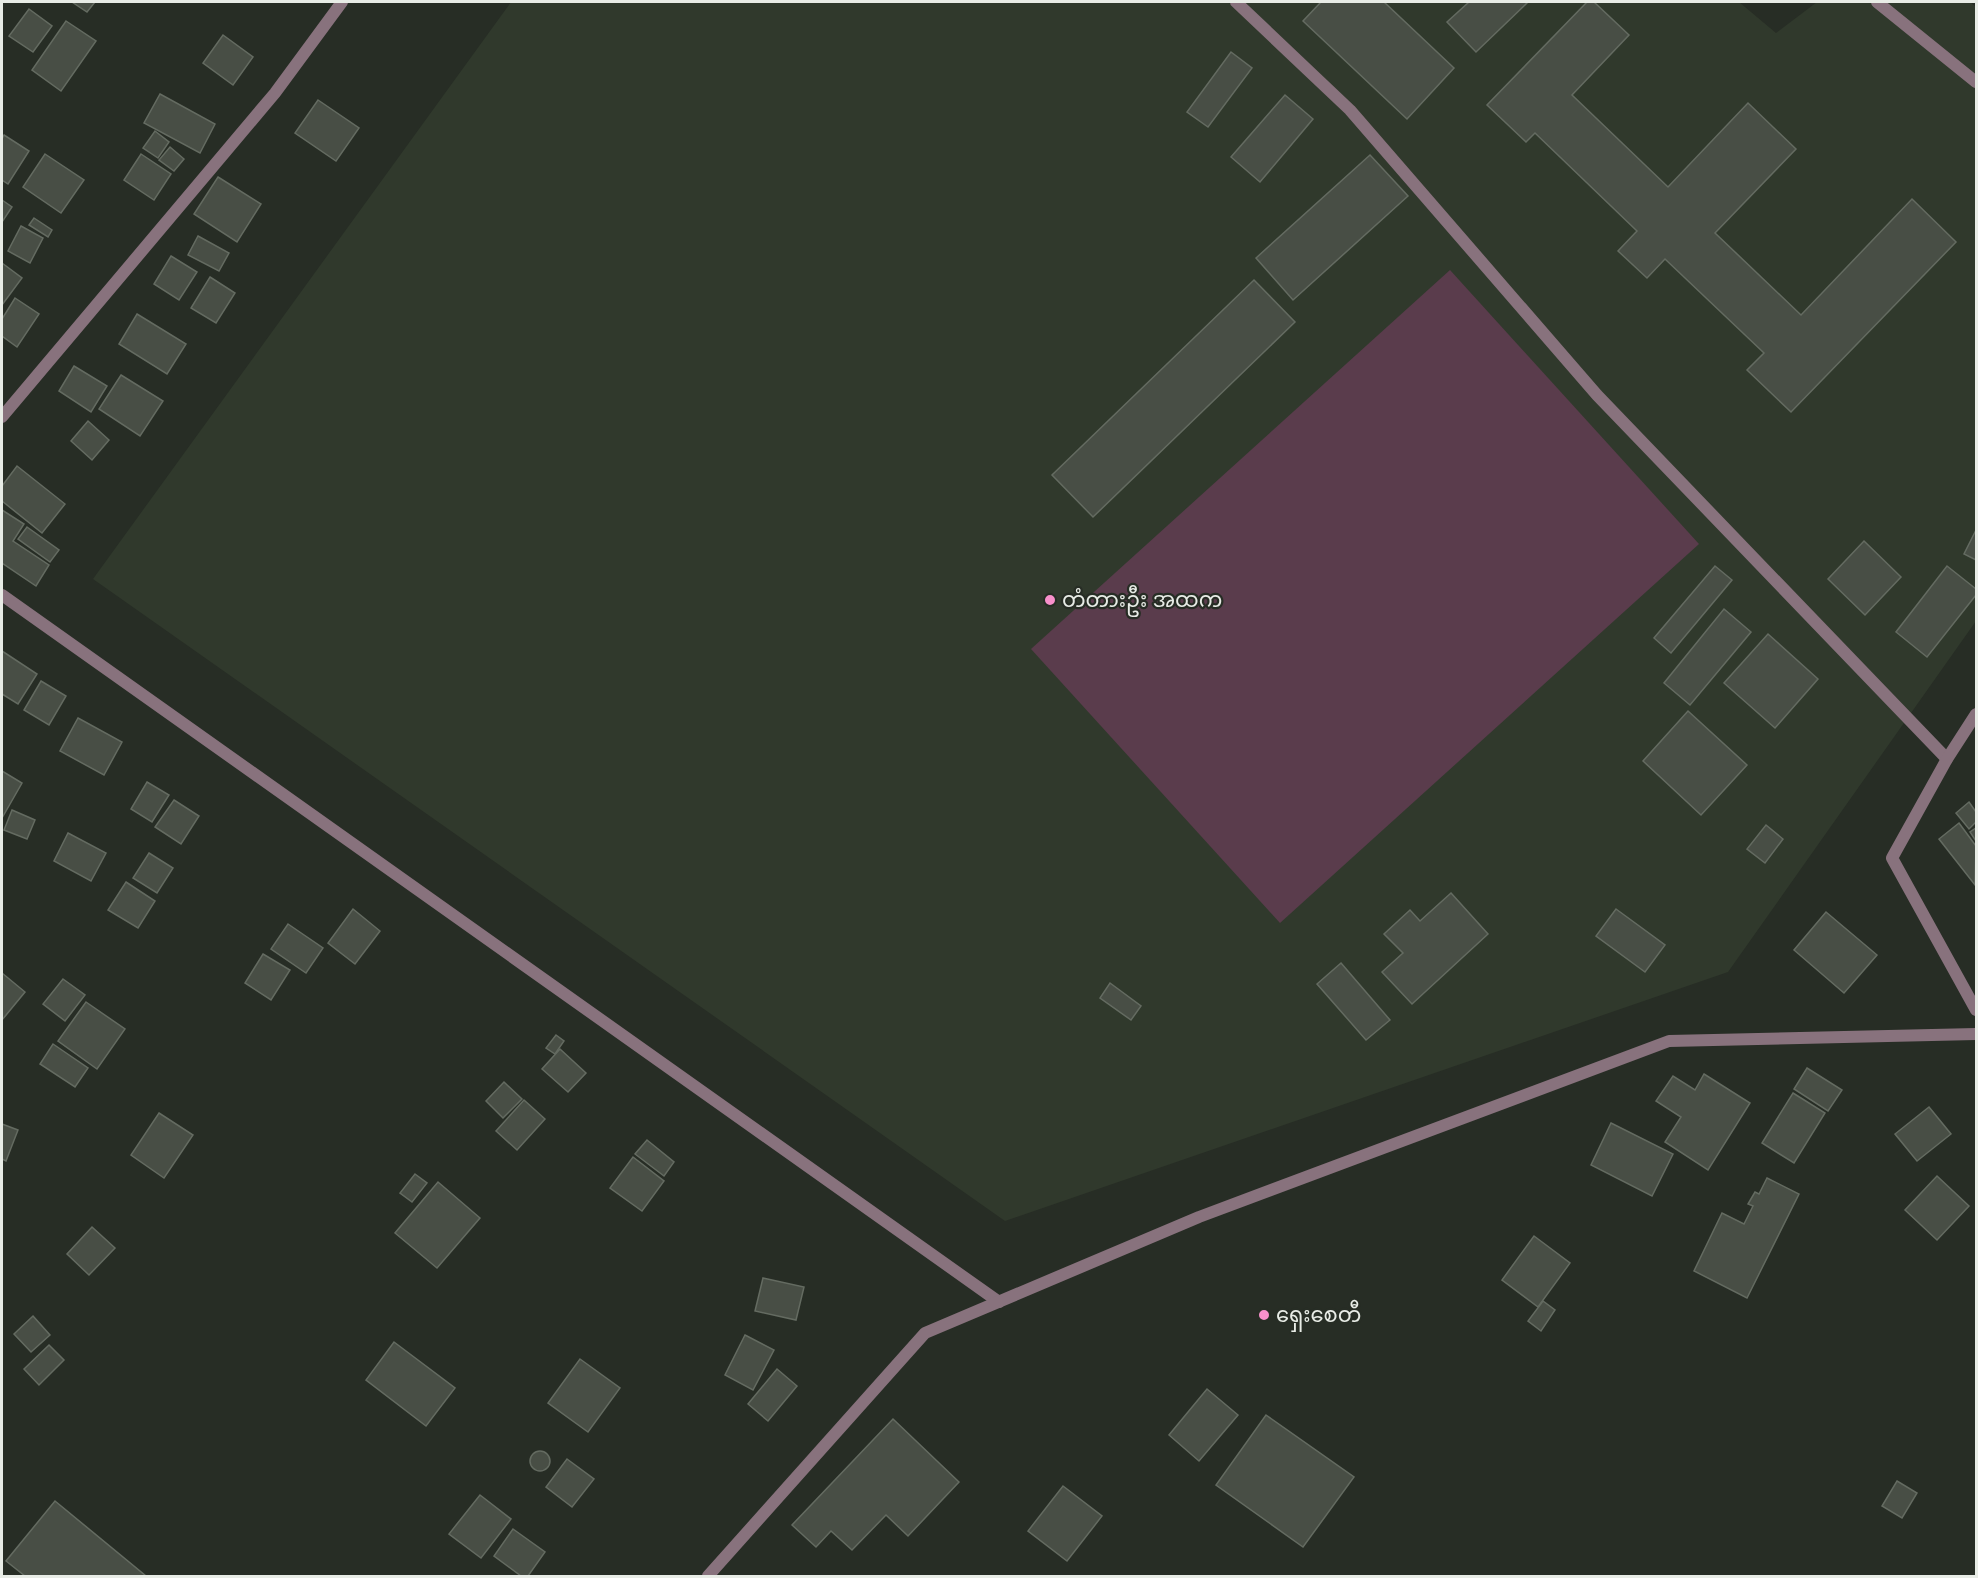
<svg xmlns="http://www.w3.org/2000/svg" width="1978" height="1578" viewBox="0 0 1978 1578" font-family="'Varela Round','Noto Sans Myanmar',sans-serif">
  <style>
    .built { fill: #30392c }
    .green { fill: #5a3c4c }
    .building { fill: #484e45; stroke: #646b61; stroke-width: 1.5 }
    .lines { fill: none; stroke-linecap: round; stroke-linejoin: round }
    .street { stroke: #88727d; stroke-width: 12 }
    .poi-dot { fill: #f890cb; stroke: #272d25; stroke-width: 2 }
    .labels { text-anchor: middle; stroke-width: 4.5; stroke-linejoin: round; paint-order: stroke }
    .poi-label { font-size: 21px; fill: #e8ece6; stroke: #272d25; text-anchor: start }
  </style>
  <rect width="100%" height="100%" fill="#272d25"/>
  <path class="built" d="M511,2h1228l37,31 41,-31h153l6,5v614l-248,351 -723,249 -912,-642z"/>
  <path class="green" d="M1450,270l249,274 -419,379 -249,-274z"/>
  <g class="building">
    <path d="M72,2h23l-8,10z"/>
    <path d="M1321,2h63l70,66 -47,51 -104,-98z"/>
    <path d="M1469,2h59l-52,50 -29,-30z"/>
    <path d="M1587,2h7l35,33 -57,60 96,92 80,-84 48,46 -81,84 86,82 111,-116 44,43 -165,170 -44,-42 17,-17 -99,-94 -18,19 -29,-27 19,-20 -102,-98 -9,9 -39,-37z"/>
    <path d="M29,9l23,17 -19,26 -24,-16z"/>
    <path d="M66,21l30,20 -35,50 -29,-21z"/>
    <path d="M223,35l30,22 -20,28 -30,-22z"/>
    <path d="M1231,52l21,16 -44,59 -21,-15z"/>
    <path d="M160,94l55,30 -15,29 -56,-30z"/>
    <path d="M1285,95l28,24 -53,63 -29,-25z"/>
    <path d="M318,100l41,28 -23,33 -41,-28z"/>
    <path d="M155,131l14,11 -11,16 -15,-10z"/>
    <path d="M4,135l25,16 -21,33 -6,-4v-41z"/>
    <path d="M170,147l14,12 -10,12 -15,-11z"/>
    <path d="M45,154l39,26 -23,33 -38,-26z"/>
    <path d="M141,154l30,20 -17,26 -30,-20z"/>
    <path d="M1370,155l38,41 -115,104 -37,-42z"/>
    <path d="M218,177l43,27 -24,38 -43,-28z"/>
    <path d="M2,200l10,7 -10,15z"/>
    <path d="M34,218l18,12 -4,7 -19,-12z"/>
    <path d="M21,226l22,12 -13,25 -22,-12z"/>
    <path d="M198,236l31,17 -10,18 -31,-16z"/>
    <path d="M171,256l26,16 -18,28 -25,-16z"/>
    <path d="M2,263l20,15 -20,27z"/>
    <path d="M210,277l25,16 -19,30 -25,-15z"/>
    <path d="M1254,280l41,42 -202,195 -41,-42z"/>
    <path d="M15,298l24,16 -22,33 -15,-11v-17z"/>
    <path d="M137,314l49,30 -19,30 -48,-30z"/>
    <path d="M74,366l33,20 -16,26 -32,-21z"/>
    <path d="M121,375l42,26 -23,35 -41,-27z"/>
    <path d="M88,421l21,19 -17,20 -21,-19z"/>
    <path d="M17,466l48,38 -23,29 -40,-32v-15z"/>
    <path d="M2,510l22,14 -11,17 36,24 -13,21 -34,-23z"/>
    <path d="M27,527l32,23 -9,12 -32,-23z"/>
    <path d="M1976,530v30l-12,-6z"/>
    <path d="M1864,541l37,36 -36,38 -37,-36z"/>
    <path d="M1715,566l17,14 -61,73 -17,-15z"/>
    <path d="M1947,566l29,23v6l-49,62 -31,-25z"/>
    <path d="M1724,609l27,23 -61,73 -26,-22z"/>
    <path d="M1768,634l50,45 -43,49 -51,-45z"/>
    <path d="M2,651l35,23 -19,30 -16,-10z"/>
    <path d="M41,681l25,15 -17,29 -25,-15z"/>
    <path d="M1688,711l59,54 -46,50 -58,-54z"/>
    <path d="M78,718l44,24 -18,33 -44,-24z"/>
    <path d="M2,771l20,12 -20,35z"/>
    <path d="M147,782l22,13 -17,27 -21,-13z"/>
    <path d="M174,800l25,16 -18,28 -26,-17z"/>
    <path d="M1969,802l7,10v10l-7,7 -13,-16z"/>
    <path d="M12,810l23,10 -8,19 -23,-9z"/>
    <path d="M1959,823l17,23 -1,39 -36,-46z"/>
    <path d="M1766,825l17,14 -18,24 -18,-14z"/>
    <path d="M1976,828v13l-6,-9z"/>
    <path d="M68,833l38,20 -15,28 -37,-20z"/>
    <path d="M149,853l24,15 -16,25 -24,-15z"/>
    <path d="M126,882l29,19 -17,27 -30,-18z"/>
    <path d="M1451,893l37,41 -76,70 -30,-32 21,-19 -19,-19 26,-24 10,11z"/>
    <path d="M353,909l27,22 -25,33 -27,-21z"/>
    <path d="M1616,909l49,36 -20,27 -49,-36z"/>
    <path d="M1826,912l51,43 -33,38 -50,-43z"/>
    <path d="M288,924l35,24 -17,25 -35,-24z"/>
    <path d="M263,954l27,16 -19,30 -26,-17z"/>
    <path d="M1341,963l49,57 -24,20 -49,-56z"/>
    <path d="M2,973l23,19 -23,28z"/>
    <path d="M63,979l22,16 -20,26 -22,-17z"/>
    <path d="M1110,983l31,23 -10,14 -31,-22z"/>
    <path d="M86,1002l39,27 -28,40 -39,-28z"/>
    <path d="M556,1035l8,6 -9,13 -9,-6z"/>
    <path d="M53,1044l35,24 -13,19 -35,-23z"/>
    <path d="M560,1049l26,24 -18,19 -26,-23z"/>
    <path d="M1807,1068l35,22 -14,21 -34,-22z"/>
    <path d="M1704,1074l46,29 -42,67 -43,-28 16,-25 -25,-16 17,-25 22,14z"/>
    <path d="M504,1082l18,17 -19,19 -17,-17z"/>
    <path d="M1793,1093l32,20 -31,50 -32,-20z"/>
    <path d="M524,1100l21,19 -28,31 -21,-19z"/>
    <path d="M1929,1107l22,27 -34,27 -22,-27z"/>
    <path d="M159,1113l34,22 -29,43 -33,-23z"/>
    <path d="M1611,1123l62,31 -21,42 -61,-31z"/>
    <path d="M2,1124l16,6 -12,31 -4,-2z"/>
    <path d="M647,1140l27,22 -10,14 -29,-22z"/>
    <path d="M633,1157l31,24 -22,30 -32,-23z"/>
    <path d="M415,1174l12,9 -15,19 -12,-9z"/>
    <path d="M1937,1176l32,30 -32,34 -32,-30z"/>
    <path d="M1767,1178l32,16 -52,104 -53,-27 28,-58 22,11 9,-18 -5,-2 7,-12 4,2z"/>
    <path d="M438,1182l42,36 -43,50 -42,-35z"/>
    <path d="M92,1227l23,21 -26,27 -22,-21z"/>
    <path d="M1534,1236l36,27 -32,44 -36,-27z"/>
    <path d="M763,1278l41,9 -8,33 -41,-9z"/>
    <path d="M1543,1301l12,9 -14,21 -13,-10z"/>
    <path d="M33,1316l17,19 -19,17 -17,-18z"/>
    <path d="M745,1335l29,15 -21,40 -28,-15z"/>
    <path d="M394,1342l61,46 -29,38 -60,-46z"/>
    <path d="M49,1345l15,15 -25,25 -15,-16z"/>
    <path d="M580,1359l40,29 -32,44 -40,-29z"/>
    <path d="M777,1369l20,17 -29,35 -20,-17z"/>
    <path d="M1207,1389l31,26 -39,46 -30,-26z"/>
    <path d="M1266,1415l88,62 -51,70 -87,-62z"/>
    <path d="M893,1419l66,63 -51,54 -22,-21 -34,35 -21,-19 -15,16 -24,-22z"/>
    <circle cx="540" cy="1461" r="10"/>
    <path d="M567,1459l27,20 -22,28 -26,-20z"/>
    <path d="M1897,1481l20,12 -15,25 -20,-12z"/>
    <path d="M1063,1486l39,30 -35,45 -39,-30z"/>
    <path d="M480,1495l31,24 -30,39 -32,-24z"/>
    <path d="M55,1501l91,75h-121l-19,-15z"/>
    <path d="M513,1529l32,23 -17,24h-7l-27,-20z"/>
  </g>
  <g class="lines">
    <g class="street">
      <path d="M1236,2l114,108 247,285 350,364"/>
      <path d="M1877,2l99,80"/>
      <path d="M2,417l273,-324 67,-91"/>
      <path d="M2,595l997,707"/>
      <path d="M1976,714l-29,45 -55,99 84,152"/>
      <path d="M708,1576l217,-243 274,-116 470,-176 307,-7"/>
    </g>
  </g>
  <g class="poi-dot">
    <circle cx="1050" cy="600" r="6"/>
    <circle cx="1264" cy="1315" r="6"/>
  </g>
  <g class="labels">
    <g class="poi-label">
      <text x="1062" y="607">တံတားဦး အထက</text>
      <text x="1276" y="1322">ရှေးစေတီ</text>
    </g>
  </g>
  <rect width="1978" height="1578" fill="none" stroke="#e8ece6" stroke-width="6"/>
</svg>
